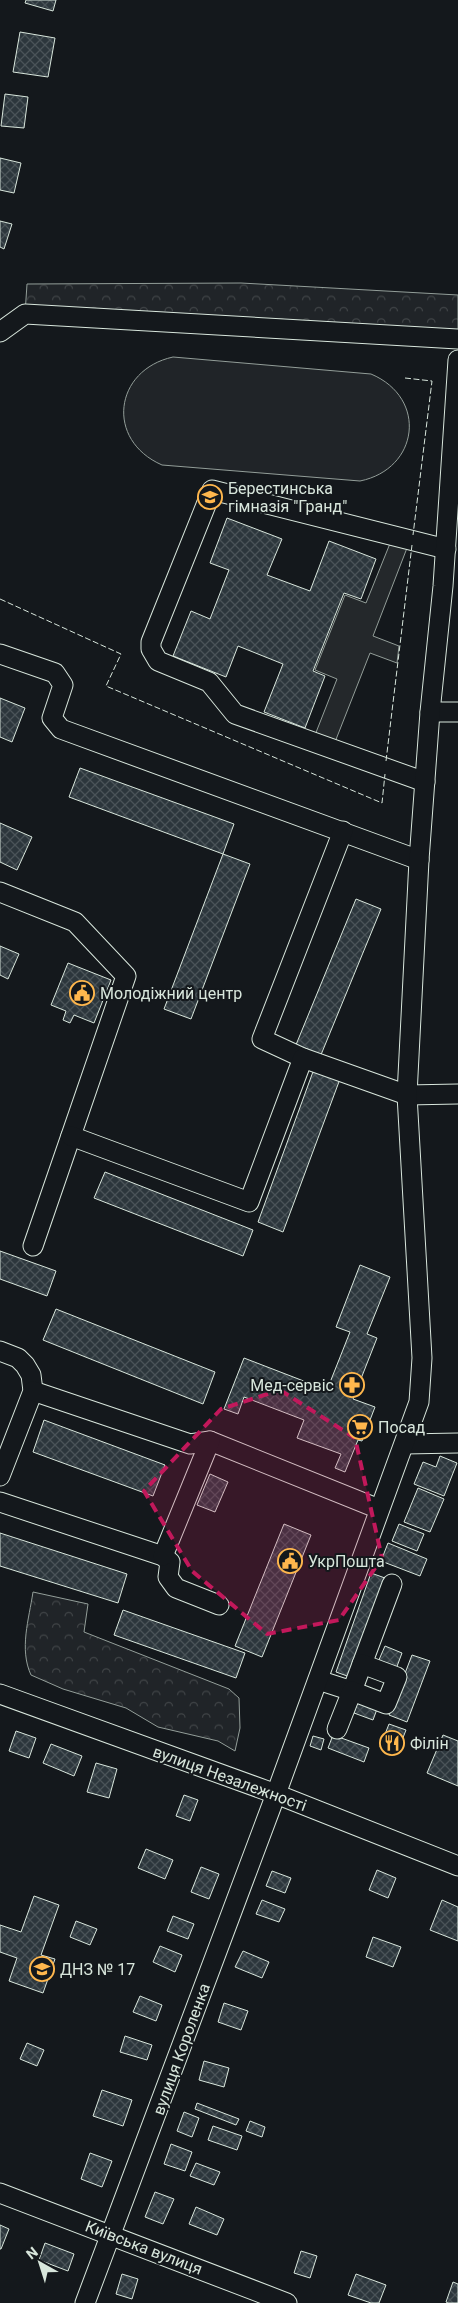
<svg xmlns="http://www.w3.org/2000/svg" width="458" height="2303" viewBox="0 0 458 2303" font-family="Roboto,sans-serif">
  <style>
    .green { fill: #202428; stroke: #939e99 }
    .forest { fill: url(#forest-crowns); stroke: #939e99 }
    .parking { fill: #24282b; stroke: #939e99 }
    .building { fill: url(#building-cross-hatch); stroke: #d8e6dc }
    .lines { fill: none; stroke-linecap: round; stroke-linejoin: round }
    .minor-casing { stroke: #d8e6dc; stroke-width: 21 }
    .minor { stroke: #14181c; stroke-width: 19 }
    .fence { stroke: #d8e6dc; stroke-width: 1; stroke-dasharray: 6 2.5; stroke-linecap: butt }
    .marked { fill: #c2185b; fill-opacity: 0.2; stroke: #c2185b; stroke-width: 4; stroke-dasharray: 10 6; stroke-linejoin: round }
    .labels { text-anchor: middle; stroke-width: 4; stroke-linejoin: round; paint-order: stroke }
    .poi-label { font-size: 16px; fill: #d8e6dc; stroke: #14181c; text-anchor: start }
    .street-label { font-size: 16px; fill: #d8e6dc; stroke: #14181c }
  </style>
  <defs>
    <pattern id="forest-crowns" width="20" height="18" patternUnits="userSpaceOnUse" patternTransform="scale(1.25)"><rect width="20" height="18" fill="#202428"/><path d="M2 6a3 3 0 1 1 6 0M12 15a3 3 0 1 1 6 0" fill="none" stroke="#404447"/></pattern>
    <pattern id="building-cross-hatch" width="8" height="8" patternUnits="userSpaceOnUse" patternTransform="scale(1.25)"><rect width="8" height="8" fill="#2c363c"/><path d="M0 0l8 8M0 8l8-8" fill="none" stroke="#4a5358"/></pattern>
  </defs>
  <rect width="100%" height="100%" fill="#14181c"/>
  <path class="green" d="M173,357l198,17c57,24 48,95 -11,107l-198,-16c-57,-25 -48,-95 11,-108z"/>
  <g class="forest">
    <path d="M241,283l217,12v44l-433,-25 2,-30z"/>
    <path d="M33,1592l55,12 -4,28 145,57 10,9 1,30 -5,23 -17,-10 -60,-14 -32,-19 -63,-19 -32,-14c-12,-26 -2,-56 2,-83z"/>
  </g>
  <path class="parking" d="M391,541l16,7 -34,88 26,10 -2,17 -27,-10 -35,89 -20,-7 22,-56 -22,-9 30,-75 21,8z"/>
  <g class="building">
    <path d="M26,0h30l-3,11 -28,-8z"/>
    <path d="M20,32l35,6 -7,39 -35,-5z"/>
    <path d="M5,94l23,3 -4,31 -23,-2z"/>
    <path d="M0,158l21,5 -7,30 -14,-3z"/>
    <path d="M0,221l12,3 -8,25 -4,-2z"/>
    <path d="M227,518l55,21 -15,36 43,16 19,-50 47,18 -15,40 -17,-6 -31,78 12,5 -20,52 -41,-16 19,-48 -45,-18 -12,31 -53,-21 18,-45 19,8 19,-49 -19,-7z"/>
    <path d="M0,698l25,10 -13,34 -12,-5z"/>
    <path d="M80,768l154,56 -11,30 -154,-57z"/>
    <path d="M0,823l32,14 -15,33 -17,-8z"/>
    <path d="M223,854l27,10 -59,155 -27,-10z"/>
    <path d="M356,899l25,10 -63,153 -25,-10z"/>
    <path d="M0,946l19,8 -11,25 -8,-4z"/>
    <path d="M68,963l43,17 -17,43 -20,-8 -4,8 -7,-3 3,-9 -15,-6z"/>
    <path d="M314,1069l26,10 -57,153 -25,-10z"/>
    <path d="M105,1172l148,58 -10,26 -149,-58z"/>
    <path d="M0,1251l56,20 -9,25 -47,-17z"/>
    <path d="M360,1265l30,12 -23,57 10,4 -24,61 22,8 -13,34 -4,-1 -13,32 -10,-4 6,-14 -44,-16 7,-18 -60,-23 -6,17 -14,-5 20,-51 83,32 23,-58 -14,-5z"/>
    <path d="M56,1309l159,63 -12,32 -160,-64z"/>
    <path d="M44,1420l121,45 -12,31 -120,-44z"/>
    <path d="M440,1456l17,7 -13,33 -30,-12 9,-22 13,5z"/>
    <path d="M210,1474l18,8 -13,30 -18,-7z"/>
    <path d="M418,1488l26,11 -14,33 -26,-10z"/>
    <path d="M284,1524l27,11 -49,122 -27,-11z"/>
    <path d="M399,1524l25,10 -7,17 -25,-10z"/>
    <path d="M0,1533l127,41 -9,29 -118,-37z"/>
    <path d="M388,1543l39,16 -7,17 -39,-15z"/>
    <path d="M371,1573l14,5 -35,99 -14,-5z"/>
    <path d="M123,1610l122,43 -9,25 -122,-43z"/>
    <path d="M385,1646l17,7 -6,16 -18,-7z"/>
    <path d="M412,1655l18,6 -23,61 -18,-7z"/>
    <path d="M358,1701l19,8 -4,11 -19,-7z"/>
    <path d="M389,1724l17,6 -9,23 -17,-6z"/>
    <path d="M16,1731l20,7 -7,20 -20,-7z"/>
    <path d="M333,1735l36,13 -5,14 -36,-14z"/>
    <path d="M443,1735l15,6v45l-31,-13z"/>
    <path d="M313,1736l11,3 -3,11 -11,-4z"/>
    <path d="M51,1744l31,12 -8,20 -31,-13z"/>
    <path d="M96,1763l21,6 -8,29 -22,-6z"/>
    <path d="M184,1795l14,5 -8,21 -14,-5z"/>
    <path d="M146,1849l27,11 -8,19 -27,-11z"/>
    <path d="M201,1867l18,7 -10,25 -18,-7z"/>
    <path d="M377,1870l19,8 -8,20 -19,-8z"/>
    <path d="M272,1871l19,7 -6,15 -19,-7z"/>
    <path d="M34,1896l25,9 -18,50 14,4 -12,34 -34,-12 8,-23 -17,-6v-27l21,7z"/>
    <path d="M262,1900l23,9 -6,13 -23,-8z"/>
    <path d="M442,1900l16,7v34l-28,-11z"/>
    <path d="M173,1916l21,8 -6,15 -21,-8z"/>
    <path d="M76,1921l21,8 -7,16 -20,-8z"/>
    <path d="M373,1937l28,10 -8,20 -27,-10z"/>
    <path d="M160,1946l22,9 -7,17 -22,-10z"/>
    <path d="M243,1951l26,11 -7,16 -27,-11z"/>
    <path d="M140,1996l22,9 -6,16 -23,-9z"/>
    <path d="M224,2003l24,8 -7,19 -23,-8z"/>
    <path d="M125,2036l27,9 -5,15 -27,-8z"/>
    <path d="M27,2043l17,7 -7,16 -17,-7z"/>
    <path d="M204,2061l25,7 -5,19 -25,-7z"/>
    <path d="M102,2090l30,10 -9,26 -30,-10z"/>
    <path d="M197,2103l42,16 -3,6 -41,-16z"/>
    <path d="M184,2112l15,6 -7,19 -15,-6z"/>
    <path d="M250,2121l15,6 -3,10 -16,-6z"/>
    <path d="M213,2126l29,10 -5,14 -29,-10z"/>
    <path d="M171,2144l21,8 -7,19 -21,-7z"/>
    <path d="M90,2153l22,8 -10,26 -21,-8z"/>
    <path d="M196,2163l24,9 -6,13 -24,-9z"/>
    <path d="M155,2192l19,7 -11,25 -18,-7z"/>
    <path d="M196,2207l28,12 -7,16 -28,-11z"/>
    <path d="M0,2225l9,4 -8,20h-1z"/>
    <path d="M45,2243l29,11 -6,17 -29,-11z"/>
    <path d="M301,2251l16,5 -7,22 -16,-5z"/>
    <path d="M122,2274l16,5 -6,20 -16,-5z"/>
    <path d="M356,2274l30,11 -7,18h-8l-23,-8z"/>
    <path d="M453,2282l5,2v19h-10l-2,-1z"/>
  </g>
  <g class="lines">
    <defs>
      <g id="minor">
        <path d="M0,332l25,-18 433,25"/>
        <path d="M0,654l55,19 8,12 -11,33 9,11 358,131"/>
        <path d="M430,712h28"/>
        <path d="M425,782l-190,-68 -26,-32 -51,-21 -7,-12v-7l61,-152 234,59"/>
        <path d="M0,892l75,30 51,54 -93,270"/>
        <path d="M303,1058l-41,-19 81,-208"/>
        <path d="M71,1136l178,66 54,-144 104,37 51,-1"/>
        <path d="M0,1351l18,7 7,7 6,10 2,16 -33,85"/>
        <path d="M33,1391l157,53 20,-3 169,68"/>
        <path d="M405,1444l53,-1"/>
        <path d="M0,1502l163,54 7,6 -2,15 8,11 43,17"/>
        <path d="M163,1556l47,-115"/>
        <path d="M318,1680l34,11 40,-107"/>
        <path d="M0,1694l276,100 182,72"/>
        <path d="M337,1729l15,-38 34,13 11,-27 -35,-13"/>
        <path d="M0,2193l287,110"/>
        <path d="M85,2303l191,-509 143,-392 3,-44 -15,-263 12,-235 11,-148 13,-126 15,-226"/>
      </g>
    </defs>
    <use href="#minor" class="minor-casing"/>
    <use href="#minor" class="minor"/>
    <g class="fence">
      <path d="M405,378l27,3 -19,154"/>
      <path d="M0,599l121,55 -15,32 276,117 3,-29"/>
      <path d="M386,761l26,-216"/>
    </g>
  </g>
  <path class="marked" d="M280,1390l75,48 27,120 -43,62 -72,14 -75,-63 -48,-80 77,-82z"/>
  <defs>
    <symbol id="school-ring" viewBox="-11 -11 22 22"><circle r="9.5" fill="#14181c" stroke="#ffb74d" stroke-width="1.5"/><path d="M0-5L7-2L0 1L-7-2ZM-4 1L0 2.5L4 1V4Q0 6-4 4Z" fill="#ffb74d"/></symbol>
    <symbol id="civic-ring" viewBox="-11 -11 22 22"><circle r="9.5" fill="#14181c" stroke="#ffb74d" stroke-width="1.5"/><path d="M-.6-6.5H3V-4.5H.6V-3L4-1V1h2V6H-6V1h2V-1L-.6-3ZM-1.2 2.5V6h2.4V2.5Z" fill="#ffb74d"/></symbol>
    <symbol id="pharmacy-ring" viewBox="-11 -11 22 22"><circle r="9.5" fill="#14181c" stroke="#ffb74d" stroke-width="1.5"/><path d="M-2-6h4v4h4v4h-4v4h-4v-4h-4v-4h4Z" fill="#ffb74d"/></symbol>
    <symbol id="supermarket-ring" viewBox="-11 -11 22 22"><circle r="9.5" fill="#14181c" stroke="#ffb74d" stroke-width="1.5"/><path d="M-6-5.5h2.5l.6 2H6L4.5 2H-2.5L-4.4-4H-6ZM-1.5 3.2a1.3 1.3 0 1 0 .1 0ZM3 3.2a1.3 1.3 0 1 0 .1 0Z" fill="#ffb74d"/></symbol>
    <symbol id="restaurant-ring" viewBox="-11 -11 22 22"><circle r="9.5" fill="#14181c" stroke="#ffb74d" stroke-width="1.5"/><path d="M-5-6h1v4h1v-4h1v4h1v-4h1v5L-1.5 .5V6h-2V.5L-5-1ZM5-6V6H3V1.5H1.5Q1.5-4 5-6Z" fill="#ffb74d"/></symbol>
  </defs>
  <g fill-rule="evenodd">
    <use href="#school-ring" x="196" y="483" width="28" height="28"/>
    <use href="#civic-ring" x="68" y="979" width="28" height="28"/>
    <use href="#pharmacy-ring" x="338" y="1371" width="28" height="28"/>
    <use href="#supermarket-ring" x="346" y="1413" width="28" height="28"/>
    <use href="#civic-ring" x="276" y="1547" width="28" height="28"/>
    <use href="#restaurant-ring" x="378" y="1729" width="28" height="28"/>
    <use href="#school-ring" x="28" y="1955" width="28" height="28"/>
  </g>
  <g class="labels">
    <g class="poi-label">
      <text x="228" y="494">Берестинська<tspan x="228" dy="18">гімназія "Гранд"</tspan></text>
      <text x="100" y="999">Молодіжний центр</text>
      <text x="334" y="1391" text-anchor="end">Мед-сервіс</text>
      <text x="378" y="1433">Посад</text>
      <text x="308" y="1567">УкрПошта</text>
      <text x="410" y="1749">Філін</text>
      <text x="60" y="1975">ДНЗ № 17</text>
    </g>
    <g class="street-label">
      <text transform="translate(230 1778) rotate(20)" y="6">вулиця Незалежності</text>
      <text transform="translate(181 2049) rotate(-70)" y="6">вулиця Короленка</text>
      <text transform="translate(144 2247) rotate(21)" y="6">Київська вулиця</text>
    </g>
  </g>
  <g transform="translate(40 2263) rotate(321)" stroke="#14181c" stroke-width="4" paint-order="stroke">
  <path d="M0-4L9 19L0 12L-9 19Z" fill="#d8e6dc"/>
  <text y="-8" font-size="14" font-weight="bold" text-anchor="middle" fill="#d8e6dc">N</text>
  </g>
</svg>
